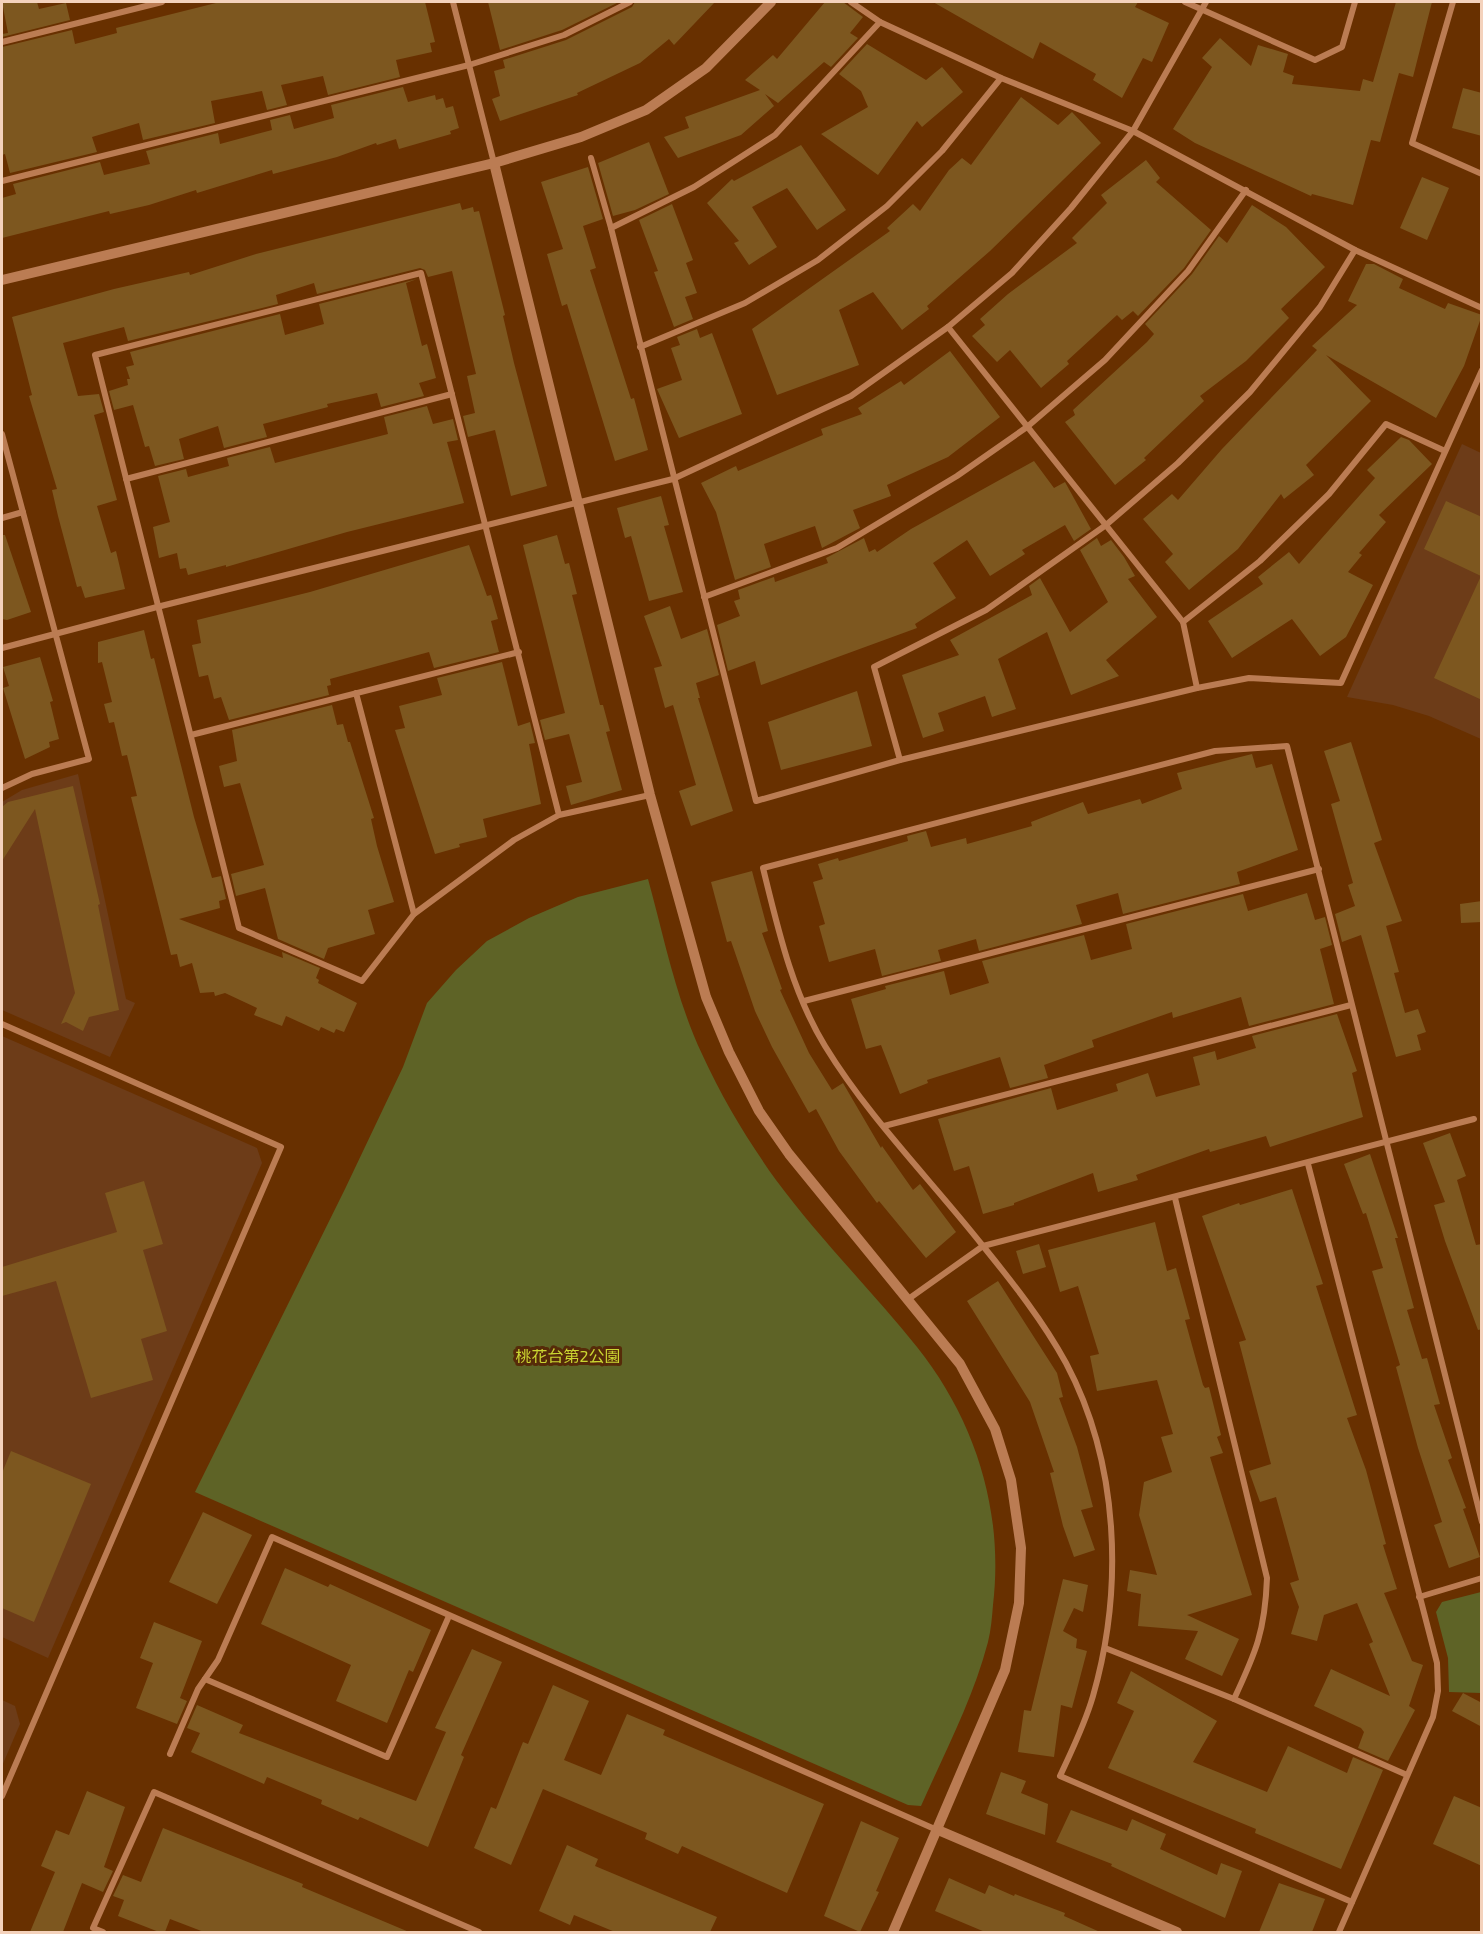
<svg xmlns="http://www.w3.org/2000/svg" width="1483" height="1934" viewBox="0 0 1483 1934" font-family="'Exo 2','Noto Sans JP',sans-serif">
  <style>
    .built { fill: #6d3c18 }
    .green { fill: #5e6326 }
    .building { fill: #7d571f }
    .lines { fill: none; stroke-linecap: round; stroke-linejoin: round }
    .minor { stroke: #bb7c53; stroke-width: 6 }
    .tertiary { stroke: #bb7c53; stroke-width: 10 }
    .labels { text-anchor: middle; stroke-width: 6; stroke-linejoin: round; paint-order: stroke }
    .park-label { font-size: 16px; fill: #cbd631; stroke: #562b09 }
  </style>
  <rect width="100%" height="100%" fill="#683000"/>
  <g class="built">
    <path d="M1462,444l19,9v286l-52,-23 -36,-11 -46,-8z"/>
    <path d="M78,774l48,225 9,4 -25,54 -108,-47v-208l20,-12z"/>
    <path d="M2,1036l255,112 5,15 -214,495 -46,-21z"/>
    <path d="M2,1700l13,6 5,18 -18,42z"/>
  </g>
  <g class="green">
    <path d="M648,879c16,58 28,120 54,175 20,44 46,87 74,126 43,58 96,111 141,167 59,74 87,165 76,258 -1,12 -2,25 -5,37 -15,57 -43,110 -67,164l-13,-1 -713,-313 150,-303 58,-122 24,-64 29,-33 31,-29 42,-23 49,-21z"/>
    <path d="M1481,1592v101l-32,-1 -1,-34 -12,-46 6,-10z"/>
  </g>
  <g class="building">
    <path d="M2,2h35l2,7 27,-6 4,17 -68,17v-3l6,-1z"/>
    <path d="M220,2h205l10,40 -5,1 2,9 -36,8 4,17 -72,18 -5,-19 -42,9 6,20 -20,5 -5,-19 -51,10 4,22 -72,17 -4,-17 -47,14 5,15 -87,21 -5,-19 -3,1v-108l70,-17 3,14 42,-11 -1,-5z"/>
    <path d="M488,2h131l-57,28 -62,20z"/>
    <path d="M635,2h80l-41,43 -5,-6 -29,24 -63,30 1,2 -78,26 -8,-22 8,-3 -6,-25 11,-3 -2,-8 63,-20 66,-33z"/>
    <path d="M825,2h18l20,15 -13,16 8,5 -27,29 -7,-5 -46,41 -13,-9 9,12 -33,29 -63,23 -14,-21 25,-9 -4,-11 75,-27 -15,-10 28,-25 4,4z"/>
    <path d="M933,2h205l-3,5 34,16 -17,39 -9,-4 -21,40 -29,-18 3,-6 -56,-32 -7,17z"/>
    <path d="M1396,2h36l-19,75 -14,-4 -19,69 -9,-2 -18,65 -41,-11 -1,2 -116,-53 -22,-14 39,-62 -10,-9 18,-20 31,28 7,-21 30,9 -5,18 11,4 -2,8 68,7 3,-12 10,3z"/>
    <path d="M867,44l59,36 16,-13 21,25 -41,35 -5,-6 -39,54 -57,-41 47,-27 -7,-16 -22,-17z"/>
    <path d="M403,87l5,15 27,-7 1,5 7,-2 3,10 7,-2 6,22 -9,3 1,3 -52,15 -3,-10 -19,6 -1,-2 -39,14 -64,17 -1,-4 -75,23 -1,-3 -47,15 -39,9 -1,-3 -107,27v-40l14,-4 -3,-10 87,-22 4,13 46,-11 -4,-13 72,-18 2,11 52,-14 -2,-10 20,-5 4,14 40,-11 -3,-13z"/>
    <path d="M1463,88l19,5v43l-30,-8z"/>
    <path d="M1021,97l37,28 14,-13 29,31 -111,108 -63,55 2,3 -27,21 -29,-38 -34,18 20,55 -82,30 -25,-66 138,-98 -3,-3 26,-24 7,7 29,-41 13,-12 9,7z"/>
    <path d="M649,142l20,52 -34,16 -22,6 -15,-53z"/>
    <path d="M801,145l45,65 -29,20 -30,-42 -35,19 25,40 -28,18 -15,-22 5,-2 -32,-38 25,-24 2,2z"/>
    <path d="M1146,160l14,18 -4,4 55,48 -27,38 -46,48 -5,-5 -11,9 -5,-5 -50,46 2,3 -28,24 -31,-38 -13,12 -25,-26 13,-11 -5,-6 28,-25 69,-51 -5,-5 35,-35 -6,-8z"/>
    <path d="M588,167l15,52 -20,7 13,42 -6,2 41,129 3,-1 14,52 -33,11 -48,-157 -5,2 -15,-52 16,-5 -22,-67z"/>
    <path d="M1422,177l27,11 -22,52 -27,-12z"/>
    <path d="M460,203l2,7 11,-3 1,5 5,-1 26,104 -2,1 11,47 33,123 -36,10 -16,-66 -27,7 -5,-21 12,-3 -8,-37 9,-2 -24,-103 -24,6 -3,-7 -5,-2 -103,26 -3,-11 -38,12 2,9 -150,37 -4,-14 -61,16 15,53 21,-2 5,18 -10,3 23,85 -20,6 14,47 5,-2 9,38 -40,9 -4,-12 -4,1 -19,-71 -6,-26 5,-1 -28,-93 3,-1 -20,-78 102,-28 75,-17 1,3 66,-21z"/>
    <path d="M672,204l21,56 -7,3 11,30 -12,4 8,22 -19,8 -20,-55 4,-1 -19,-51z"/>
    <path d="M1252,205l34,22 39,40 -44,42 8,9 -43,43 -46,35 4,5 -60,57 2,2 -31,25 -50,-63 10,-7 -2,-5 74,-68 7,-8 -9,-10 47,-50 27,-38 8,7z"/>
    <path d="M1366,264h8l29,15 -4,9 46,21 3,-6 34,12 -18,51 -28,52 -110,-63 45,46 -65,64 8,10 -30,24 -3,-5 -43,55 -49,41 -24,-28 8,-8 -30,-35 29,-25 6,6 44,-51 95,-99 -5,-4 45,-41 -9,-4z"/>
    <path d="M417,279l-11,4 16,63 5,-2 9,34 -17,5 5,13 -43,11 -4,-14 -50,11 1,3 -65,17 4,13 -43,11 -6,-22 -39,13 5,20 -29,7 -6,-20 -4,1 -12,-42 -19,5 -5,-19 19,-6 -1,-6h3l-4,-12 8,-2 -4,-13 150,-38 5,21 39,-11 -5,-20z"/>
    <path d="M697,329l3,9 12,-5 30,81 -63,24 -22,-49 25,-9 -11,-32 9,-3 -3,-8z"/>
    <path d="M950,351l50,66 -52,40 -61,28 4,11 -38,14 7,18 -38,20 -7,-22 -51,18 7,23 -36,13 -19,-68 -15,-29 35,-17 2,5 85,-36 -2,-6 41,-15 -4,-6 43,-27 3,4z"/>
    <path d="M427,406l6,18 20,-5 5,21 -11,2 17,61 -117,29 -121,35v-2l-38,10 -2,-7 -6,1 -3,-16 -18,5 -6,-31 17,-5 -12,-46 28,-7 2,8 41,-11 -2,-8 43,-11 5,16 113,-29 -4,-17z"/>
    <path d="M1401,437l8,3 23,24 -53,51 7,7 -27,31 3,2 -14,17 25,13 -27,52 -26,19 -28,-37 -60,39 -24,-37 55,-37 -5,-7 31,-25 10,12 76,-86 -8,-8z"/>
    <path d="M1034,461l20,27 11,-6 26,47 -17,12 -9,-16 -43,25 3,4 -35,22 -23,-36 -34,23 23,35 -41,26 2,4 -156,57 -6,-24 -27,10 -11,-46 23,-9 -6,-15 6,-2 -2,-9 36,-13 1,5 53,-19 -2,-5 38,-20 5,14 6,-3 2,3 34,-23z"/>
    <path d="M661,496l8,29 -5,1 19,66 -34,9 -18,-65 -6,2 -8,-30z"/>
    <path d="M1446,501l36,16v183l-48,-22 47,-102 -57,-27z"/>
    <path d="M2,535h3l26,77 -24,8 -5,-1z"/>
    <path d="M557,535l8,29 4,-1 8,31 -5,1 28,110h3l7,26 -4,1 16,58 -51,15 -5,-19 16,-4 -13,-48 -24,6 -5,-20 25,-7 -42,-168z"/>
    <path d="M1097,538l4,8 10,-6 13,17 11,19 -7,3 29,38 -51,43 13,16 -48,19 -24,-63 -49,27 18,50 -24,8 -7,-21 -47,17 6,18 -21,7 -21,-63 57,-20 -9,-15 82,-45 -3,-9 11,-8 30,54 38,-30 -28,-52z"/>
    <path d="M469,545l18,51 4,-1 1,3 6,21 -7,2 8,31 -65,16 -5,-16 -99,27 1,6 -4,1 2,9 -100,25 -8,-23 -7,2 -6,-24 -9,2 -7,-32 9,-2 -4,-23 113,-28z"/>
    <path d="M670,606l11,33 26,-10 12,46 -23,8 4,15h-2l35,113 -42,15 -12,-35 17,-6 -23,-80 -8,3 -11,-40 8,-2 -18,-50z"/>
    <path d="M144,630l7,29 3,-1 40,159 18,61 9,-2 5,23 -7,2 1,7 -41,11 104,39 -1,-6 38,16 -4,10 3,2 -1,3 39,20 -13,29 -8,-3 -2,4 -13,-6 -2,4 -33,-15 -4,10 -28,-11 3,-7 -32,-15 -10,3 -1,-4 -14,1 -8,-30 -12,4 -3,-13 -6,1 -40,-158 6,-1 -10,-41 -5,1 -8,-34 -5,1 -5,-19 8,-2 -10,-40 -4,1v-21z"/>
    <path d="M40,657l13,44 -3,1 9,37 -10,3 1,5 -25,12 -22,-71 6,-2 -6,-19z"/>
    <path d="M502,662l16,64 12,-4 5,21 -6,1 12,60 -58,15 4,18 -28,7 1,3 -25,7 -40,-124 10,-2 -6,-22 43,-11 -5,-17z"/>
    <path d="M857,691l15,55 -91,24 -13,-48z"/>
    <path d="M332,705l5,20 6,-1 5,18h2l24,76 -3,1 6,27 17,56 -26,8 7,24 -47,14 -4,11 -46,-20 -13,-51 -29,8 -5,-22 33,-9 -24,-82 -16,4 -5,-21 18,-5 -5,-31z"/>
    <path d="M1351,742l31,98 -8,3 28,78 -16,5 13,46 -5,1 11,40 13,-4 8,23 -9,3 4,15 -25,7 -35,-122 -19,7 -7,-28 20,-8 -7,-21 5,-2 -22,-79 9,-3 -16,-50z"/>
    <path d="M1252,754l4,14 16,-4 26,86 -61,22 3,12 -117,30 -5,-21 -42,12 6,19 -103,27 -3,-12 -38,11 3,11 -59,15 -7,-27 -46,13 -10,-36 6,-2 -12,-42 10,-3 -5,-15 20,-6 1,3 69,-20 -1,-5 19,-5 5,16 35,-9 1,6 65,-18 -1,-4 52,-20 5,12 52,-15 2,5 40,-15 -5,-16z"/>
    <path d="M73,786l27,118 -2,1 21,105 -30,7 -6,14 -17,-9 -5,2 14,-31 -40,-184 -33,52v-54l6,-5z"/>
    <path d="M752,871l16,60 -6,2 20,56 -2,1 29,63 23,37 11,-7 38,65 1,-2 31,44 7,-6 36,48 -30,26 -47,-57 -2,2 -38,-52 -23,-42 -7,4 -37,-66 -17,-36 -24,-70 -4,1 -16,-60z"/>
    <path d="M1307,893l8,27 10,-3 7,28 -12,4 14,55 -85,22 -8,-29 -68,21 -1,-6 -80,28 2,7 -50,18 4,13 -38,10 -10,-31 -73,23 1,3 -28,11 -19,-49 -15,4 -15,-50 35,-10 -1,-3 59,-15 6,24 39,-12 -7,-22 102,-26 7,25 41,-11 -6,-25 117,-30 5,17z"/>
    <path d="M1482,901v21l-21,1 -1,-19z"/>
    <path d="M1337,1014l20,57 -5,2 11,44 -93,30 -4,-11 -56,16 -1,-3 -73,26 2,5 -40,12 -5,-19 -79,30v2l-31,9 -14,-48 -15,5 -16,-52 113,-31 6,22 61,-19 -2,-7 32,-11 8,24 44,-12 -7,-28 22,-6 2,9 39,-12 -4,-12z"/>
    <path d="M1450,1133l16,43 -9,4 19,65 6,-1v85l-4,1 -33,-89 -11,-36 11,-3 -22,-59z"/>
    <path d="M1370,1154l28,84h-3l19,70 -7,2 15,49 5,-1 13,46 -6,1 18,53 -4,2 18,48 -3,1 17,48 -31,11 -15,-43 8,-3 -24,-74 -22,-81 4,-2 -28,-94 11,-3 -17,-55 -3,1 -19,-50z"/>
    <path d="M144,1181l19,63 -20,6 24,81 -26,8 12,41 -62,18 -35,-117 -54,15v-29l115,-35 -12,-39z"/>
    <path d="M1292,1189l31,95 -7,2 41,129 -10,3 19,52 20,74 -3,1 14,44 -13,4 28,68 11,4 -14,41 6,4 -27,51 -30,-13 6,-16 -3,-4 -47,-22 17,-37 59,27 -21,-52 4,-2 -16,-39 -33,12 -7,26 -26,-7 8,-27 -9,-24 9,-3 -23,-83 -16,5 -11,-31 22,-7 -32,-122 7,-2 -44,-124 37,-13 1,2z"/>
    <path d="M1155,1222l12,49 9,-3 14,51 -5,1 18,65 2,3 4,-1 12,48 -4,2 6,16 -13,4 42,138 -65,20 52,24 -17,37 -37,-17 13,-28 -60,-5 3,-32 -14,-3 3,-21 27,5 -18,-60 5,-33 28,-10 -11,-35 12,-3 -16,-54 -60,11 -7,-35 9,-2 -21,-68 -18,6 -12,-42z"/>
    <path d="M1039,1244l7,23 -23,7 -7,-23z"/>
    <path d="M998,1281l59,92 6,24 -4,1 18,49 16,60 -12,3 14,40 -21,7 -11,-31 -13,-53 4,-1 -24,-70 -63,-101z"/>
    <path d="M11,1451l80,33 -57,138 -32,-14v-135z"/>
    <path d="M203,1512l49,23 -35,69 -48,-22z"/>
    <path d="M285,1568l43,19 2,-3 101,46 -18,42 -4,-2 -22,53 -51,-22 15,-36 -90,-41z"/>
    <path d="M1063,1579l25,6 -5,27 -9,-4 -11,23 14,8 -1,9 11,3 -15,57 -11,-3 -7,52 -36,-5 6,-42 7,1z"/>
    <path d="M154,1622l48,19 -22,57 7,3 -10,23 -41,-16 17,-45 -13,-5z"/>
    <path d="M472,1649l30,13 -41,93 3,2 -36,90 -68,-30 -2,3 -37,-16 1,-4 -55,-23 -3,7 -73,-32 9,-19 -13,-5 10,-23 46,20 -4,8 177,68 30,-69 -11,-4z"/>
    <path d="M1131,1671l86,50 -24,41 74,30 21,-46 59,27 6,-16 30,13 -42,99 -86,-36 1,-4 -148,-61 26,-57 -17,-8z"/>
    <path d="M553,1685l36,16 -25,59 37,15 26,-61 38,16 -2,5 161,69 -37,89 -105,-47 -4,8 -33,-15 2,-6 -104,-44 -32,76 -37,-17 17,-41 5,2 27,-67 5,2z"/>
    <path d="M1463,1693l19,10v24l-30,-16z"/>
    <path d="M1001,1772l25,9 -5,12 27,11 -3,31 -59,-21z"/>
    <path d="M87,1791l38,16 -21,60 9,4 -10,21 -21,-9 -19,49h-33l25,-60 -14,-6 15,-36 13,5z"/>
    <path d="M1454,1796l28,12v58l-49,-22z"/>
    <path d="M1071,1810l56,21 5,-12 34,15 -6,15 57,26 4,-12 21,8 -17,47 -114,-52 1,-2 -56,-22z"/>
    <path d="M861,1821l38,17 -23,53 3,1 -19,40 -36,-16z"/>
    <path d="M163,1828l140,56 -1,3 107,45h-205l-34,-13 -5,13h-6l-41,-16 6,-16 -11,-4 10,-21 18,7z"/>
    <path d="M567,1845l31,14 -3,7 122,51 -7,15h-95l-41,-17 -4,10 -31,-14z"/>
    <path d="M949,1878l36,16 4,-9 25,11 1,-2 50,19 -1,3 36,16h-115l-50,-21z"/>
    <path d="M1279,1883l46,16 -13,33h-53z"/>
  </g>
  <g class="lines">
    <g class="minor">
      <path d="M453,2l41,161"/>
      <path d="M851,2l29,20"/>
      <path d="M1185,2l130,58 27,-13 13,-45"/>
      <path d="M1453,2l-41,141 70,31"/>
      <path d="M2,42l160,-40"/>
      <path d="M591,158l20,70"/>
      <path d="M2,181l467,-116 95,-30 66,-33"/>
      <path d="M1482,308l-127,-58 -222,-119 -132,-53 -121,-56 -105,113 -81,52 -83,41 145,573 144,-41 297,-72 52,-10 92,5 141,-313"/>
      <path d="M948,327l235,295"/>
      <path d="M640,347l105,-44 73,-43 69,-54 55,-55 59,-73"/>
      <path d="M2,434l87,325 -57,15 -30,14"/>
      <path d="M126,479l326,-85"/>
      <path d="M2,518l21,-6"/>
      <path d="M704,597l133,-49 120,-72 70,-49 78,-67 83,-89 58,-81"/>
      <path d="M2,648l155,-41 516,-128 178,-83 97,-69 64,-54 59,-65 62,-77 73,-129"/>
      <path d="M1197,688l-14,-66 77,-61 69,-67 57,-70 59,27"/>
      <path d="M356,693l58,221"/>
      <path d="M191,735l328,-83"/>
      <path d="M900,760l-26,-93 112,-57 120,-85 72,-62 72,-71 70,-85 35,-57"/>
      <path d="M559,815l-138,-542 -326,82 144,573 123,53 52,-67 100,-74 45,-25 91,-20"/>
      <path d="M804,1001l515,-132"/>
      <path d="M2,1024l279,123 -279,649"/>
      <path d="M884,1126l467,-121"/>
      <path d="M1308,1164l129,499 1,28 -5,26 -94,215"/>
      <path d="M1175,1198l92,380c-2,53 -11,74 -33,121"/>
      <path d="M907,1300l76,-54 491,-127"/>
      <path d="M1419,1597l63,-19"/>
      <path d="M1105,1648l129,51 173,76"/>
      <path d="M205,1679l182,78 62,-141"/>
      <path d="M170,1754l28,-65 20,-29 54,-123 665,293"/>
      <path d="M1352,1902l-292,-126c12,-26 25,-52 33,-80 31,-108 26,-233 -27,-333 -23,-42 -53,-80 -83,-117 -52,-66 -114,-128 -158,-200 -33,-54 -47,-117 -62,-178l452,-117 72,-5 195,776"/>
      <path d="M103,1932l-10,-4 61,-136 325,140"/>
    </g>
    <g class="tertiary">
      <path d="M494,163l156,632 56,202 23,55 30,59 30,43 171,210 35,65 16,51 10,68 -2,55 -14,67 -112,262"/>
      <path d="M2,280l492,-117 87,-26 65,-27 60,-42 65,-66"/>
      <path d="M938,1830l239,102"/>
    </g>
  </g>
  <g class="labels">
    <g class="park-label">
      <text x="568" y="1362">桃花台第2公園</text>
    </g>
  </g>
  <rect width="1483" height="1934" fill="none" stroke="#f4d2bc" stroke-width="6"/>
</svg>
